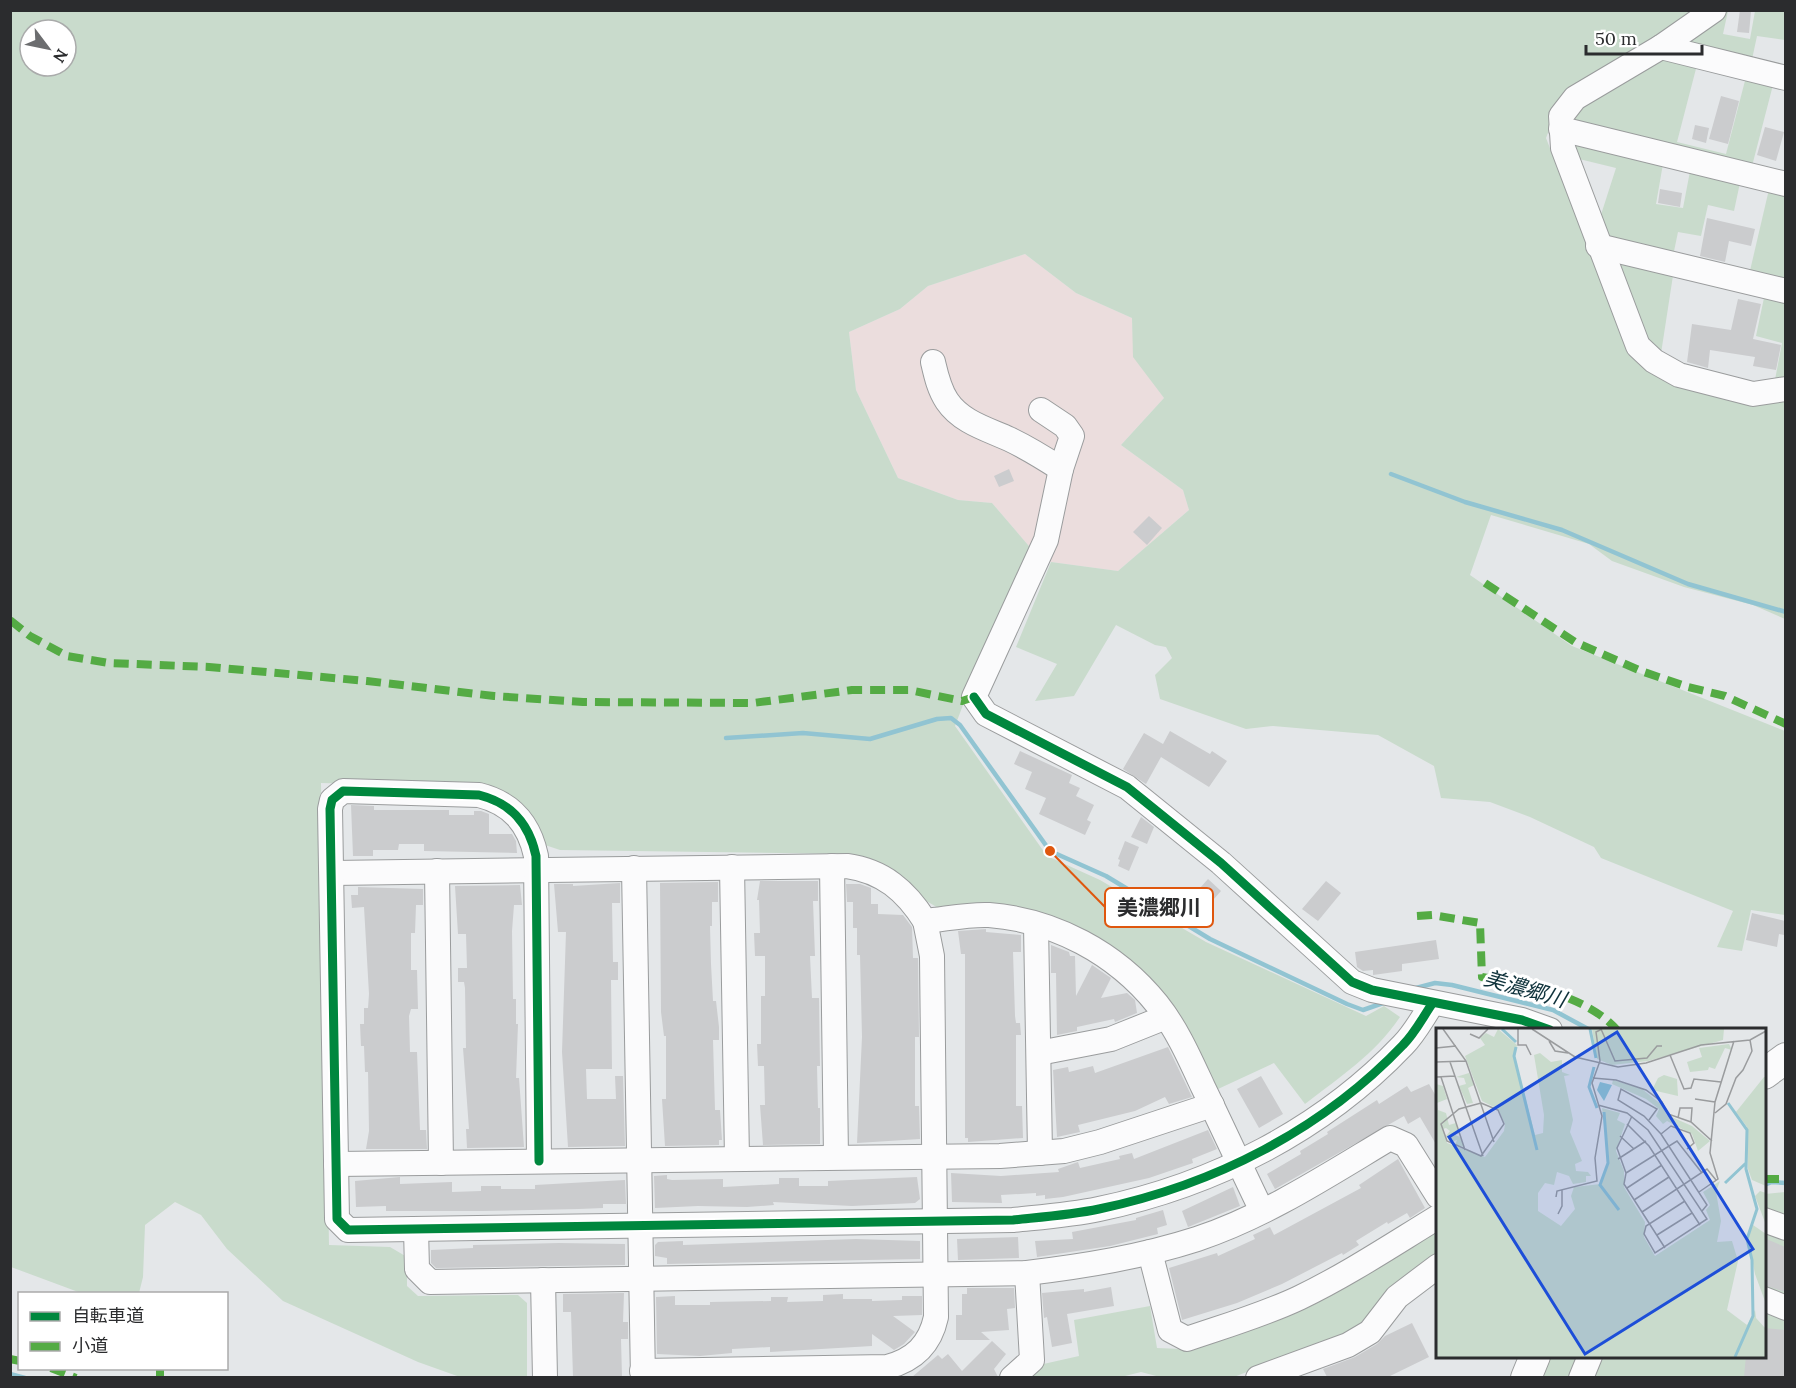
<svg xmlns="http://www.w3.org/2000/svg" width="1796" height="1388" viewBox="0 0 1796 1388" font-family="Lora,'Noto Sans JP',serif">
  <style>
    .industrial { fill: #ebdddd }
    .green { fill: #c9dbcc; fill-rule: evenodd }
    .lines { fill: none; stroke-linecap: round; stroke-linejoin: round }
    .stream { stroke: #91c4d2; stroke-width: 4.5 }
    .building { fill: #cbccce }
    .minor-casing { stroke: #9a9c9d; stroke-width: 26 }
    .major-casing { stroke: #9a9c9d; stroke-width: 32 }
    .minor { stroke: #fbfbfc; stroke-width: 24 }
    .major { stroke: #fbfbfc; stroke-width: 30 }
    .quiet { stroke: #54ab44; stroke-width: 8; stroke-dasharray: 15 8; stroke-linecap: butt }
    .cycleway-casing { stroke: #fff; stroke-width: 13 }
    .cycleway { stroke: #00873e; stroke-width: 9 }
    .labels { text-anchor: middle; stroke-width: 6; stroke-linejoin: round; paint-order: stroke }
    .water-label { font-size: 21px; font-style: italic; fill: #0f323b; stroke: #fff }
    .inset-river { fill: none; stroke: #91c4d2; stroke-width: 3 }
    .inset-road { fill: none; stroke: #9a9c9e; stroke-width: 1.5 }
    .view { fill: #1d4ed8; fill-opacity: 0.15; stroke: #1d4ed8; stroke-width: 3 }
    .inset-edge { fill: none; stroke: #2b2c2e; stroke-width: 3 }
    .leader { fill: none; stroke: #df570e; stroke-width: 2 }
    .callout-dot { fill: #df570e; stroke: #fff; stroke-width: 2 }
    .callout { fill: #fff; stroke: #df570e; stroke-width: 2 }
    .callout-label { font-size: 21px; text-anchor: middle; font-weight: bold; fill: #2b2c2e }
  </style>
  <rect width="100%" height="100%" fill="#e4e7e9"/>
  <path class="industrial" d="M1025,254l51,39 56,25 2,39 30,41 -43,47 62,45 6,20 -71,61 -67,-9 -17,-10 -42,-49 -34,-3 -60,-22 -42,-88 -7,-58 51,-23 28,-23z"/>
  <g class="green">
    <path d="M10,11h1692l-142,91 -14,36 83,212 156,47v222l-32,-14 -69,-18 -72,-26 -23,-17 -98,-29 -21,60 102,71 213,85v184l-34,-5 -9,41 -25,-4 16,-36 -132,-53 -7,-11 -64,-30 -40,-15 -49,-4 -7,-32 -56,-31 -105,-9 -27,3 -86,-30 -5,-24 17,-17 -6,-11 -11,-2 -39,-20 -42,71 -39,5 22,-37 -41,-17 35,-85 67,9 71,-61 -6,-20 -62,-45 43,-47 -31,-41 -1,-39 -56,-25 -51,-39 -97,32 -28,23 -51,23 7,58 42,88 60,22 34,3 42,49 -58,119 -21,55 92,130 53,24 106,62 160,74 18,-10 16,11c-25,37 -60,60 -95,87l-31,-41 -56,26 -26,-42 -75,-91 -172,-44 -22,-13 -23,-24 -50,-21 -290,-4 -15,-5 -69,-58 -155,-4 8,462 61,2 17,10v29l11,10 100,-1 9,8v74h-67l-42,-15 -135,-61 -56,-52 -26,-34 -26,-13 -30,23 -2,52 -4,16h-58l-70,-26zM30,30h36v36h-36z"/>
    <path d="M1721,11h7l-5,23 27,5 5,-28h30v29l-28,-4 -6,28 -72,-17z"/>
    <path d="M1659,52l39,9 -21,81 49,12 21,-81 27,8 -23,89 -185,-46 1,-9z"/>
    <path d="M1570,141l94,17 -8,46 27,4 8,-42 50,12 -7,33 -26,-6 -7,31 -23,-4 -5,24 -67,-19 -8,-13 18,-56 -41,-10z"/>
    <path d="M1770,185l15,4v95l-36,-9z"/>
    <path d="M1603,253l71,16 -14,91 -23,-25z"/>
    <path d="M1765,293l20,5v84l-11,3 8,-42 -26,-7z"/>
    <path d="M1785,1192v185l-246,1 9,-21 216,-1 1,-162z"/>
    <path d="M1437,1227v31l-74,68 -129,51h-74l-19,-5 -24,6h-92l14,-13 40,-9 -5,-36 76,-14 7,42 25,1z"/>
  </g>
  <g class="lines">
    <g class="stream">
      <path d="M1391,474l74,28 97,28 126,54 98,28"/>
      <path d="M726,738l77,-5 67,6 67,-20 14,-1 9,7 90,126 56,25 104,63 137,65 16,6 23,-8"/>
      <path d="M1416,988l19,-5 17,2 101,25 37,20"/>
      <path d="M1764,1185l8,-3 14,1"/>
      <path d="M10,1374l15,4"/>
    </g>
  </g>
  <g class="building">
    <path d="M1740,10l11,2 -2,21 -12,-1z"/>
    <path d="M1721,96l18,5 -11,43 -19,-5z"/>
    <path d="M1695,125l14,3 -3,15 -14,-4z"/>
    <path d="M1765,127l19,5 -8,29 -19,-6z"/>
    <path d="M1660,189l22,4 -2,14 -22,-4z"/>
    <path d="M1707,218l48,11 -4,17 -22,-5 -4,21 -25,-6z"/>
    <path d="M1738,299l23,5 -8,35 28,6 -5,25 -23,-4 2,-9 -45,-7 -2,18 -21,-6 5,-38 39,6z"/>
    <path d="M1009,469l5,12 -15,6 -5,-11z"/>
    <path d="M1149,516l13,12 -15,17 -14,-13z"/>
    <path d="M1170,731l40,23 2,-3 15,10 -18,26 -48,-30 -15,27 -23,-15 21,-36 19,11z"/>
    <path d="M1020,751l52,24 -3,8 11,5 -4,8 18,9 -7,15 4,2 -6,13 -46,-21 7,-16 -21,-9 7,-17 -18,-8z"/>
    <path d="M351,805l23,1v4h75v5h25v-4h7l8,3v20h23l4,7 1,12 -93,-2v-7h-25l-1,6h-25v6h-20z"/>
    <path d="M1141,817l13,10 -7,17 -16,-7z"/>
    <path d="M1125,841l14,6 -10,24 -11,-5 2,-6 -2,-1z"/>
    <path d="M1208,879l13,12 -24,27 -13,-12z"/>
    <path d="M760,881h58v20h-5l2,55h-5l2,42h7l1,68h-3l1,42h2v36l-57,1 -3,-40h5l-1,-39h-6l-1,-22h4v-48h4v-40h-10l-1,-23h6l-1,-33h-2z"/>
    <path d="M1326,881l15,12 -23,28 -16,-12z"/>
    <path d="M718,882v20h-6v24h-2l1,38 2,37h3l3,26v13h-6l2,70h5l2,30h-3v5l-54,1 -3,-47h4v-63h-2l-3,-24 -1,-129z"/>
    <path d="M620,883v20h-8l1,59h5v18h-7l1,89h-26l1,30h29l-1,-23h8l2,70 -57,1 -6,-95 4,-120h-8l-4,-48h19v2z"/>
    <path d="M846,884h14l11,4v16h7v10l25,1 9,12 1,31h5l1,79h-4v69h4l1,33 -63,4 5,-106 -2,-82h-3v-27h-4v-26h-6z"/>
    <path d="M520,885l2,20h-8l-2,26 1,68h3v25h2l-2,54h3l5,69 -57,1 -1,-19h3l-6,-81h3l-1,-60 -1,-6h-6v-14h9l-1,-34h-8l-3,-48z"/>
    <path d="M358,887l65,2v16h-7l-1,28h-4v37h6l1,39h-7l-2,7 1,36h7l3,78h6l1,19h-61l3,-18 -1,-59h-3l-1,-26h-3l-1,-22h4v-16h4l1,-14 -5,-87 -12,1 -1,-13h7z"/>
    <path d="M1752,913l33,8 -1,14 -5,-1 -2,13 -31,-7z"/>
    <path d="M986,929v3l35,3v17h-8l2,64 1,7h4l1,12h-5v71h6l1,32 -55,4v-4h-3v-184h-4l-3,-23z"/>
    <path d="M1436,940l3,19 -37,5v7l-29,4v-5l-10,1 -6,-4 -2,-15z"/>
    <path d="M1051,945l18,7 1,4h5l1,40 16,-31 19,13 -10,20 26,-5 8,7 2,13 -22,9 -1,-3 -37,8v4l-20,4 -1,-62h-5z"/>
    <path d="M1168,1047l24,50 -23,7 -4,-7 -30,14 -57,14 2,7 -23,5 -4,-67 15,-3 1,5 24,-6 2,7z"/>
    <path d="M1261,1076l22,38 -24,14 -22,-39z"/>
    <path d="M1429,1084l8,14v48l-17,-29 -12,7 -4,-8 -129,73 -8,-15 34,-20 -1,-3 28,-17 -1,-2 50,-32 2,4 28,-18 4,6z"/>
    <path d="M1208,1130l9,19 -25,10 1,4 -44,15 -86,19 -18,2v-4l-9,1v-3l-35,2 1,8 -50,-1 -1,-29 50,3 58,-4 -1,-3 20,-7 2,6 40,-9 -1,-3 13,-3 2,6z"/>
    <path d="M1398,1159l27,49 -15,10 -3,-5 -19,11 -1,-2 -31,19 3,4 -16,10 -1,-2 -60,31 -45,19 -55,17 -13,-52 48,-15 1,3 37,-17 -2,-4 17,-8 4,8 87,-47 -2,-3z"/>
    <path d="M667,1175v4l5,1 51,-1v8l56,-3v-6h20v8h29v-5l89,-4 3,22 -5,4 -63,3 -79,-4 1,3 -27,2 -49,-1 -43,2 -1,-32z"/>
    <path d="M400,1177v7l52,-2v10l29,-1v-5h20v3h34v-4l90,-5 1,24h-23v4l-24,1 -97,2h-96v-5l-30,1 -1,-26z"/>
    <path d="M1233,1187l7,19 -52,21 -6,-16z"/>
    <path d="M1163,1210l4,15 -10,3 1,6 -48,12 -73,11 -2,-16 38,-2 -1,-7 64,-12v-2z"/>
    <path d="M1018,1237l1,21 -61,2 -1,-21z"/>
    <path d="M1764,1238l21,9v45l-21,-7z"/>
    <path d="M856,1239l64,2v18l-253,5v-6l-12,-2v-11l3,-3 25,-1v4z"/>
    <path d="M559,1243l66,1v21l-189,3 -5,-5v-13l42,-2v-3z"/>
    <path d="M1111,1287l3,19 -47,8 5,29 -20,4 -5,-30 -3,1 -2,-25 42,-4v3z"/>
    <path d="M967,1288h47l1,20 -8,1 2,21 -28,2 9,8h-34v-25h6v-21h5z"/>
    <path d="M624,1293l-1,29h5v17h-7l1,38h-49l-2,-65h-8v-18z"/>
    <path d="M843,1294v5h29v2l30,-1v-4h20v19l-29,1 22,16 -11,12 -10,6 -22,-16v12l-102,6v-5l-38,2v4l-32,3 -43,-2 -1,-57 19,-1v9h35v-3l61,-1v-4h17l-1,5 36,-1v-6z"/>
    <path d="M1412,1323l17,34 -41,20h-61l-4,-8 32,-12 22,-13 8,-8z"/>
    <path d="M1764,1328l21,2v47h-41l2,-21h18z"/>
    <path d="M992,1341l14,13 -12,15 4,8h-86l26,-22 4,4 6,-5 14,17z"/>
  </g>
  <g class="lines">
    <defs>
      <g id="minor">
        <path d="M1714,10l-53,37 -86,51 -14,18 2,32 75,198 16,15 25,14 74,19 33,-5"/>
        <path d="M1661,47l125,31"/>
        <path d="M1561,129l225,55"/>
        <path d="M1598,246l188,45"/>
        <path d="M933,362c3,13 6,27 14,39 14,21 40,28 62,38 19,9 35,19 52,30"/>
        <path d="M1041,410l24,16 7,10 -11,33 -15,71 -72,157 12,17 141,73 94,76 131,119 20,8 150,30 28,10"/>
        <path d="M832,866l4,291"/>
        <path d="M732,867l5,292"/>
        <path d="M634,868l9,510"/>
        <path d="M437,871l4,292"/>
        <path d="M333,873l514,-7c36,5 59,25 78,55 21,-2 43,-7 64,-6 65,5 127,38 168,89 20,25 33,55 46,83 20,41 39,83 59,124"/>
        <path d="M1036,925l4,228"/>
        <path d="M1039,1053l72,-14 55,-22"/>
        <path d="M539,1161l-3,-305c-7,-33 -25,-53 -57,-61l-136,-4 -11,9 -2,9 7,410 11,11 665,-10c29,-3 58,-5 86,-11 115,-24 223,-79 304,-164 12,-12 20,-28 29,-41"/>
        <path d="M336,1164l664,-8 64,-5 36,-9 112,-37"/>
        <path d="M1764,1220l22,8"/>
        <path d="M416,1229l1,40 13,13 597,-9c58,-7 114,-16 170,-34 69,-23 131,-64 193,-101l16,7 32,51"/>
        <path d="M1150,1252l20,78 17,9c38,-13 76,-24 112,-41 48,-23 93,-53 139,-81"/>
        <path d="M543,1280l2,98"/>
        <path d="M1764,1299l22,9"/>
        <path d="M642,1371l245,-4c27,-7 43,-22 49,-50l-4,-361 -7,-35"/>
        <path d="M1012,1378l20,-18 -5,-87"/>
        <path d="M1258,1378l90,-33 22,-13 27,-35 41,-31"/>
        <path d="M1581,1378l9,-22"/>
      </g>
      <g id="major">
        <path d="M1764,1074l22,-16"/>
        <path d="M1526,1378l9,-22"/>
      </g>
    </defs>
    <use href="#minor" class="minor-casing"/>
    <use href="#major" class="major-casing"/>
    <use href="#minor" class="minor"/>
    <use href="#major" class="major"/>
    <g class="quiet">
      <path d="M1485,583l90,59 66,29 47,16 37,9 61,28"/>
      <path d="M10,620l20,16 37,20 42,7 100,4 158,14 127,15 89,6 170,1 99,-13h57l53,11 12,-4"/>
      <path d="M1417,916l15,-1 48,8 2,54c43,7 104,18 135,53"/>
      <path d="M1764,1179h22"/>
      <path d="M10,1359l10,2"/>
      <path d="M51,1368l25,10"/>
      <path d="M160,1368v10"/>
    </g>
    <defs>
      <g id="cycleway">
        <path d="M974,697l12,17 141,73 94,76 131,119 20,8 150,30 28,10"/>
        <path d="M539,1161l-3,-305c-7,-33 -25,-53 -57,-61l-136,-4 -11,9 -2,9 7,410 11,11 665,-10c29,-3 58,-5 86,-11 115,-24 223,-79 304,-164 12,-12 20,-28 29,-41"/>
      </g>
    </defs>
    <use href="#cycleway" class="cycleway-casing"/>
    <use href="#cycleway" class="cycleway"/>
  </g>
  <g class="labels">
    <g class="water-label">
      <text transform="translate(1525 989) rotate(16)" y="7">美濃郷川</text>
    </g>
  </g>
  <g transform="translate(1436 1028)">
    <rect width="330" height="330" fill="#e4e7e9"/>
    <path d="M62,1l19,16 -2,12 20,78 8,-2 1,-18 -10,-60 6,-2 11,9 11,-2v12l8,3 -6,1 9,44 -3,12 12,29 -7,3 1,7 12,1 3,4h-5v6l-13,2 -4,-8 -12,-4 -3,13 -9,-2 -7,10v18l23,15 14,-17 -4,-13 3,-9 27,-3 8,-21 -7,-55 18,5 -3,7 8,4 -9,27 8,20v16l21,35 -1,15 11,19 55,-36 -4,-10 4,-5 -7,-13 17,-11 -4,11 5,29 -4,21 15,-1 6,20 -11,49 20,15 8,-15 1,8 10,11v28h-330v-273l7,2 4,13 -10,4 1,7 8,3 3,12 7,-2 3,10 -4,2 5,2 4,10 -9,-2 2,-5 -6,2 -5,-6 4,-5 -4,-3 -3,1 4,14 38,14 19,-26 1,-7 -7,-15 -16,-8 -17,-45 20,-11 -5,-7 6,-5 8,4zM156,1h132l-1,11 -75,21 -36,4 -15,-6zM293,16l3,6 -7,-2 -10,21 -6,-2 -1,3 -18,2 -3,-10 15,-5 -3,-9zM33,45l5,12 -6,3 5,15 -6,1 -8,-18 7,-2 -2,-6 -8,-1zM228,47l13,4 1,17 -26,-6 6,-12zM328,49h2v109l-14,-6 -4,-11 -1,-42 -11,-15zM177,52l29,9 20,16 5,10 25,11 18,15 -12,10 -6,-17 -25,-13 -4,3 -7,-8 3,-7 -13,-10 -34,-15zM324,163l6,2v32l-11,-29zM317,197l13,9v70l-11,-30 -7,-36z" fill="#c9dbcc"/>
    <path d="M164,54l12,3 -8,16 -7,-11z" fill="#91c4d2"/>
    <path class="inset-river" d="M66,1l14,13M154,1l6,29M80,19l-2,9 23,94M158,39l-5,20 8,21M292,75l19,27 -1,39 11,40 -10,30 5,21 1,56 -18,41M168,84l4,51 -8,22 19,25M289,155l21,-20"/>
    <path class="inset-road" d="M7,1l23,32 28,81M82,1v16h8l5,10M96,1l43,28 43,10 28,-4 55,-18 49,-5 16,-9M165,1l14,32 32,-3 10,-12h5M34,6l9,4 9,-9M113,13l6,10 13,2M0,20l20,-2M234,27l14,34 7,-1 3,-9 27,3M0,34l30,-1M14,34l33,94M0,49l19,-1M5,49l24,73M157,50l23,2 30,10 16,12 6,12 23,8 21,19M259,71l20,3M45,75l17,7 6,14 -23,32 -34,-15 -6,-17 18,-15zM162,77l29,8 21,17 59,89 -52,34 -11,-19 2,-8 39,-25M279,85l11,-9 10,-26 7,-8 9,-19 -2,-11M196,88l-15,32 9,25 -2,11 41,64M242,90l2,-10h12l-1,14M213,92l8,-11 -36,-20 -3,11 26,16 17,18 46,71 -5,6M191,96l22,22 51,79M225,106l10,-8 19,7 4,10 -7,6M184,108l14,13M182,131l28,-18M190,145l51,-32 25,32M191,160l35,-23M263,164l19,-13 -8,-26 5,-51 19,-61M120,169l1,-6 40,-10 -2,-23 7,-42 -10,-33 8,-22 -4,-29 6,-3M198,172l35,-23M206,184l65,-43 9,11M122,186l4,-8v-16M221,207l35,-22"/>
    <path class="view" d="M181,4l136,217 -168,105 -136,-217z"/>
    <rect width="330" height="330" class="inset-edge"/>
  </g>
  <path class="leader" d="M1050 851L1105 907"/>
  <circle class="callout-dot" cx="1050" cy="851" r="6"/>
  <rect class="callout" x="1105" y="888" width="108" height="39" rx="6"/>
  <g class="callout-label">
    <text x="1159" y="915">美濃郷川</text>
  </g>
  <rect width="1796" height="1388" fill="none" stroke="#2b2c2e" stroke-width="24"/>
  <rect x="18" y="1292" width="210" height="78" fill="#ffffff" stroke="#aaabab" stroke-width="1.5"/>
  <rect x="30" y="1312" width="30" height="9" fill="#00873e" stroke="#aaabab" stroke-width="1.5"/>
  <text x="72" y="1322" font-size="18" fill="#2b2c2e">自転車道</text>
  <rect x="30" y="1342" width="30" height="9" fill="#54ab44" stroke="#aaabab" stroke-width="1.5"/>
  <text x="72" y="1352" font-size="18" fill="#2b2c2e">小道</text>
  <g transform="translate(48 48) rotate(122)"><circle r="28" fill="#ffffff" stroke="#aaabab" stroke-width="1.5"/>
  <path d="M0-4.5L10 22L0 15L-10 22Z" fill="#6c6d6f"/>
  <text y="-9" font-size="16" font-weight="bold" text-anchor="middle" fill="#2b2c2e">N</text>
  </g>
  <path d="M1586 45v9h116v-9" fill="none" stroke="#2b2c2e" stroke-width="3"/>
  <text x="1595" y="45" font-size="18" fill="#2b2c2e" stroke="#ffffff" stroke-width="4.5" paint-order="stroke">50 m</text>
</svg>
